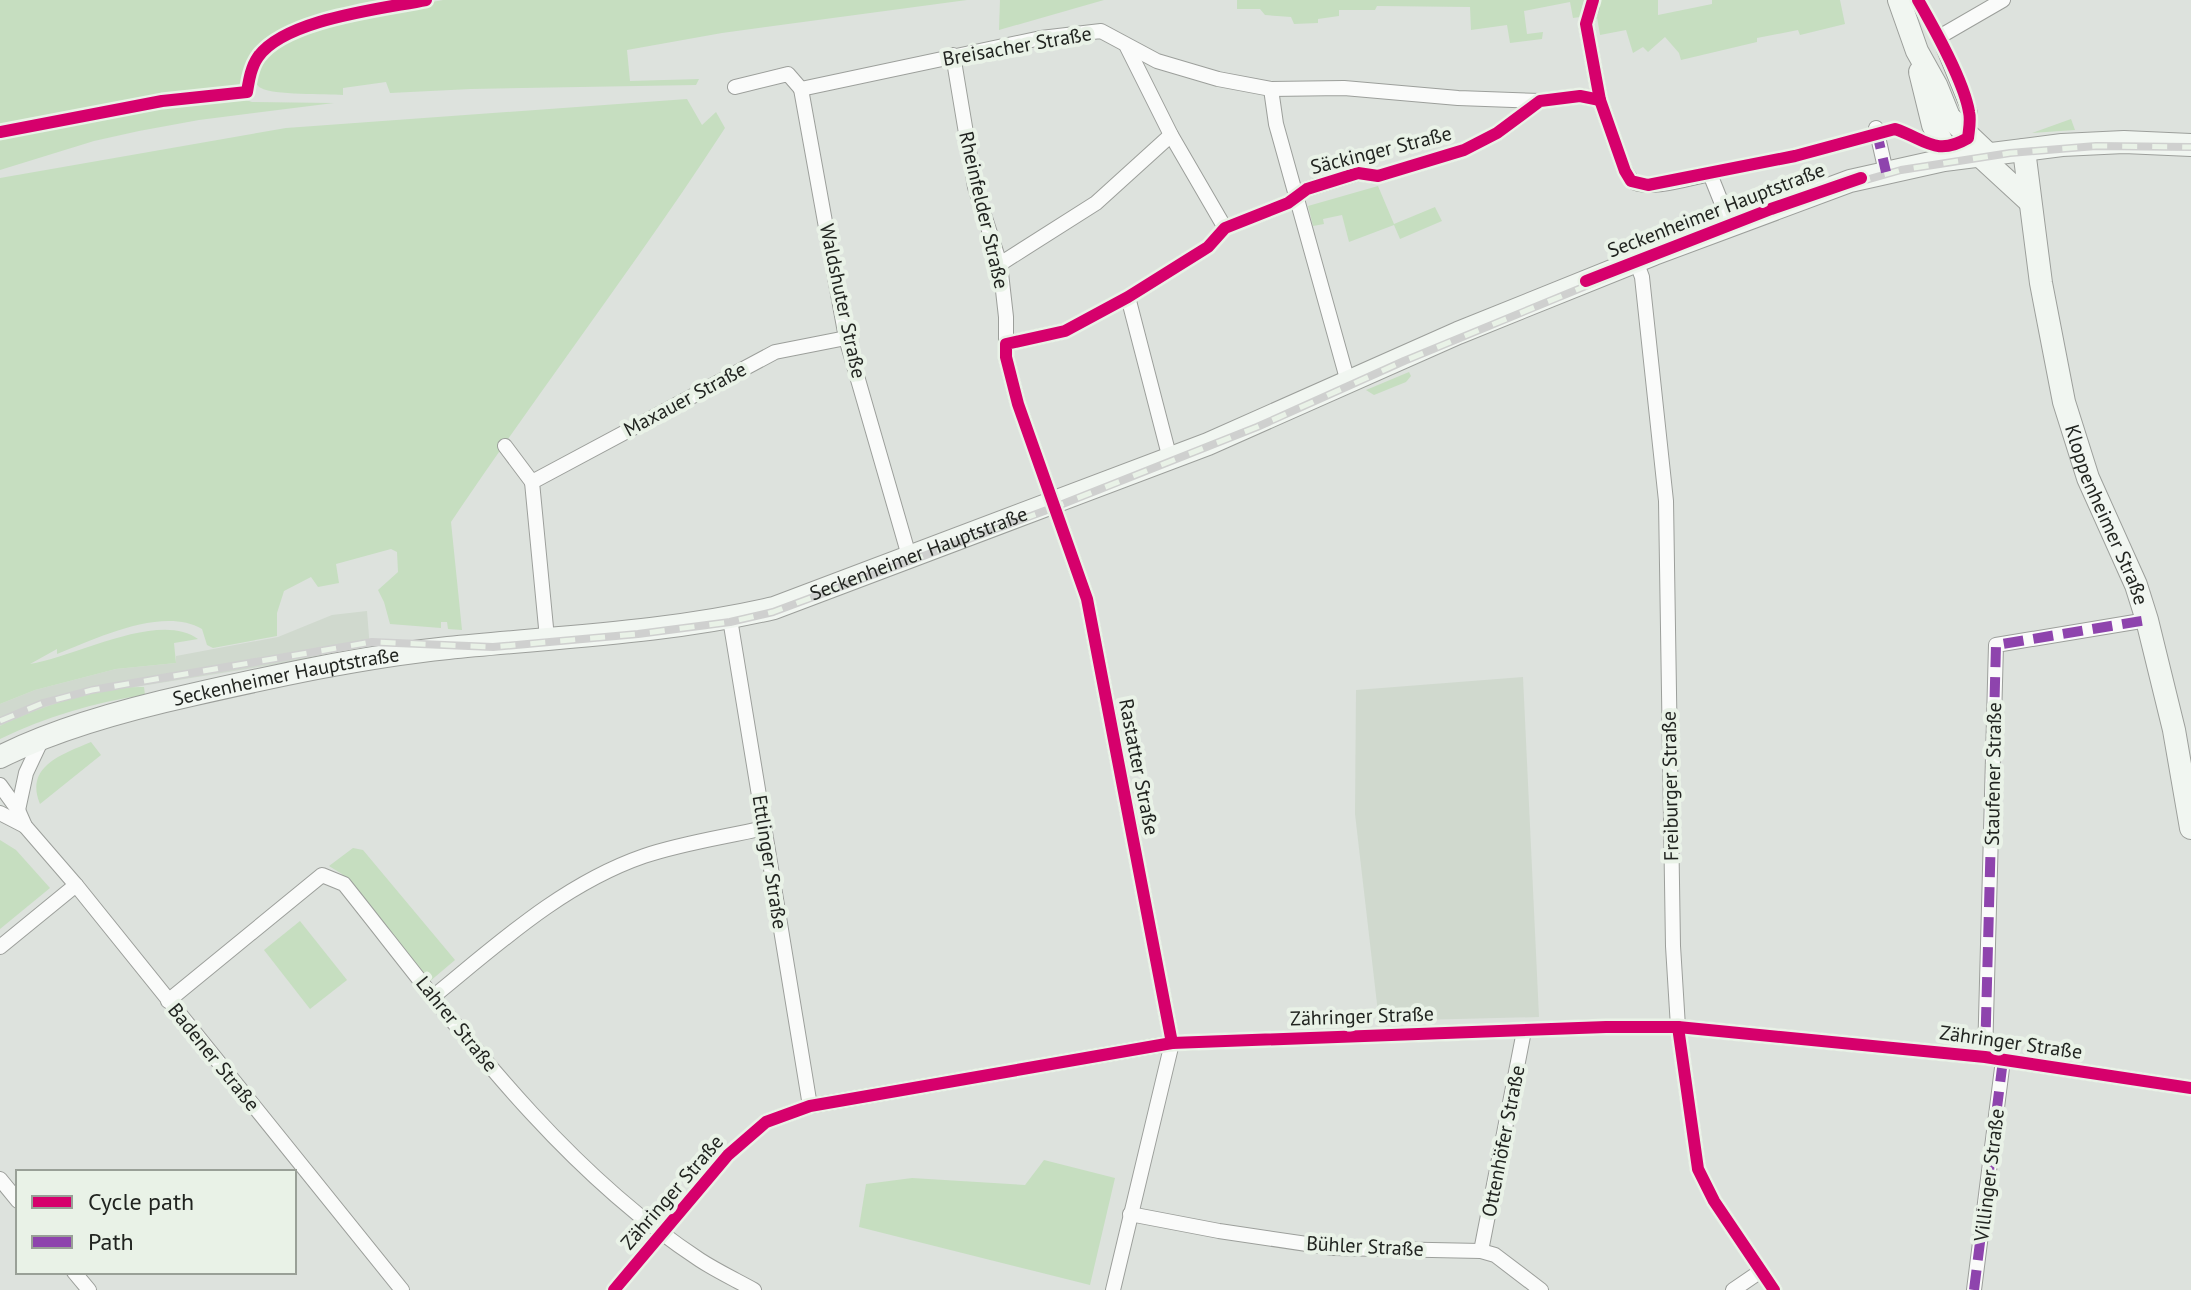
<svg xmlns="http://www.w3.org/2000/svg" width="2191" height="1290" viewBox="0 0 2191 1290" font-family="'PT Sans',sans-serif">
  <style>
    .built { fill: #d0d9ce }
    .green { fill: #c6dec0 }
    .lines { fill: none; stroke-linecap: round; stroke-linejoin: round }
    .street-casing { stroke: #9c9f9b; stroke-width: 16 }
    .secondary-casing { stroke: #9c9f9b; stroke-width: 24 }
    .street { stroke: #fafbfa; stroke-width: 14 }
    .secondary { stroke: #f1f6f1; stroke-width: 22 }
    .rail-casing { stroke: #cfd0cf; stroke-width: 8 }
    .rail { stroke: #e9f2e7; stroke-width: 5; stroke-dasharray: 15; stroke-linecap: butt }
    .quiet { stroke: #8e44ad; stroke-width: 10; stroke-dasharray: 20 10; stroke-linecap: butt }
    .cycleway-casing { stroke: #e9f2e7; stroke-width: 17 }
    .cycleway { stroke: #d6006c; stroke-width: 12 }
    .labels { text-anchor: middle; stroke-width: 8; stroke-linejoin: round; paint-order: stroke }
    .street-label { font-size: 20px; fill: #212420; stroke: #e9f2e7 }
  </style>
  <rect width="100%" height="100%" fill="#dde2dd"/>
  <g class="built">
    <path d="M367,611l3,38 -235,38 -135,39v-22l35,-14 81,-21 60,-6v-7l102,-19 54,-22z"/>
    <path d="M1523,677l16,340 -160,4 -24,-207 1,-124z"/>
  </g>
  <g class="green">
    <path d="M0,0h412c-44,9 -116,14 -150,45 -13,13 -12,31 -22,44l-102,11 -138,28z"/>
    <path d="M443,0h524l-245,33 -95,17 3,31 69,-2 -3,6 -225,4 -81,4 -4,-11 -43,6v7c-16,-1 -71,0 -82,-7 -6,-3 -7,-11 -8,-16 4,-8 8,-15 14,-21 28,-27 135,-43 176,-51z"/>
    <path d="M1000,0h104l-105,30z"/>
    <path d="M1237,0h347l-4,17 -7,1 -3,-16 -46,9 3,23 16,-2 -1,7 -32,4 -3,-18 -36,5 -1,-23 -93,-1 -2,4h-36v6l-21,3v4l-24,1 -3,-7 -26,-2 -5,-6h-23z"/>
    <path d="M1601,0h57v15l54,-11v-4h128l5,24 -45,11 -2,-5 -41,8v4l-76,18 -2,-7 -14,-16 -17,15 -5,-5 -10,6 -7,-23 -26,5 -3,-18z"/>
    <path d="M240,98l12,4 82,1 -135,17 -60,11 -45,10 -94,29v-34l139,-25z"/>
    <path d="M687,99l15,26 14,-13 9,16c-87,134 -185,261 -274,394l11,108 -14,-1 -1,-7h-6v6l-51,-4 -6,-22 -6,-12 20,-18 -1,-20 -6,-3 -55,15 3,19 -21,4 -7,-10 -27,14 -7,22v23l-64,12 -6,-3 -5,-16c-40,-23 -106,10 -145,25v-5l-27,15c44,-7 130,-54 168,-25l-24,4 2,20 -60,6 -81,21 -35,14v-526l286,-50z"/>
    <path d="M2071,119l4,11 -43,3z"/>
    <path d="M1378,186l16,38 41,-17 7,14 -42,18 -6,-14 -45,17 -7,-27 -19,4 1,5 -11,2 -5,-20z"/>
    <path d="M1409,372l2,4 -5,6 -32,13 -8,-5z"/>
    <path d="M144,687l1,8c-51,7 -99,22 -145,44v-13c40,-19 100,-40 144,-39z"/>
    <path d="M91,742l10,13 -61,49c-16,-38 23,-50 51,-62z"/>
    <path d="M0,840l16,10 34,38 -50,41z"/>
    <path d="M353,848l10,2 92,110 -26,22 -87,-108 -13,-8z"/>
    <path d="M300,921l47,59 -37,29 -46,-59z"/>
    <path d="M1044,1160l71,18 -25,107 -231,-58 7,-43 46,-6 113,7z"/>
  </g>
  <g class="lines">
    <defs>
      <g id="street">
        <path d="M1592,6l-6,18 14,76 25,71c1,1 6,9 7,10 14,11 61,-4 78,-7l20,50"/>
        <path d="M1127,47l44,88 54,93"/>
        <path d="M953,55l22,132 25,77 6,53v40l12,47 69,195 85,444 -59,247"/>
        <path d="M735,87l53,-13 13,15"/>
        <path d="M801,89l240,-51 60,-7 56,30 61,18 53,10 73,-1 114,10 82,3 40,-5 20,4"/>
        <path d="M801,89l45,249 63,218"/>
        <path d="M1271,89l5,35 72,258"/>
        <path d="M1876,128l10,44"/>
        <path d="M1968,137l2,-24 -31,-76 64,-37"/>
        <path d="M1636,261l6,16 24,224 7,445 5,81 20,142 16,32 60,89"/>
        <path d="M1000,264l96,-61 75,-68"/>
        <path d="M1128,297l42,162"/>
        <path d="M1006,344l59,-13 63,-34 80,-50 17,-19 63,-25 19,-14 51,-16 20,3 86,-26 33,-17 43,-32"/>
        <path d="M505,446l27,36"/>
        <path d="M730,619l80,487"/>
        <path d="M547,638l-15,-156 243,-130 71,-14"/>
        <path d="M0,785l18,25 7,16 51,59 326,405"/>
        <path d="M18,810l8,-37 16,-34"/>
        <path d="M0,813l25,13"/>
        <path d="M0,947l76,-62"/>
        <path d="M434,996c65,-53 129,-112 210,-140 38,-13 81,-19 120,-28"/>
        <path d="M168,1001l154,-126 22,9c107,134 211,281 356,376 17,11 36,20 54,30"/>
        <path d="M1985,1057l11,-412 151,-25"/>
        <path d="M0,1179l18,22"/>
        <path d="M1130,1214l89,17 115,17 147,3 14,4 46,35"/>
        <path d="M1481,1251l43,-220"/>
        <path d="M74,1272l15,18"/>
        <path d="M614,1290l114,-135 38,-33 44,-16 362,-63 434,-16h72l307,30 206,31"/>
        <path d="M1733,1290l28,-19"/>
        <path d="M1974,1290l29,-230"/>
      </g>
      <g id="secondary">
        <path d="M1899,0l18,51 19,34 13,32 39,37"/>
        <path d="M1920,72l13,53 18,34"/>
        <path id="s1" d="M2024,150l17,133 23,119 24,76 48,107 11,35 27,110 17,98"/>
        <path d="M1979,155l50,46"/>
        <path id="s2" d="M0,757c57,-29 128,-48 191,-62 84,-19 170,-38 257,-47 108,-11 219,-15 326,-40l434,-164 250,-111 196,-79 196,-73 94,-21 118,-15 62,-3 67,3"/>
      </g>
    </defs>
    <use href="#street" class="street-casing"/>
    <use href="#secondary" class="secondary-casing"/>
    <use href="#street" class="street"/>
    <use href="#secondary" class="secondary"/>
    <defs>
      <path id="rail" d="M0,721l43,-18 49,-13 280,-48 121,5 145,-13 92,-12 43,-10 282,-105 202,-80 147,-66 342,-141 88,-31 67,-19 109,-17 86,-7 95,1"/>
    </defs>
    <use href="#rail" class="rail-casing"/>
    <use href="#rail" class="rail"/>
    <g class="quiet">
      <path d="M1876,129l10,43"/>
      <path d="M1985,1057l11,-412 151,-25"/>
      <path d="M1974,1290l29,-230"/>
    </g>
    <defs>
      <g id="cycleway">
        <path d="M1593,0l-7,24 14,76 25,71 6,10 17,4 147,-29 100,-27c30,10 41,28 73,9 1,-9 3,-18 1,-26 -5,-31 -35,-84 -51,-112"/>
        <path d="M0,132l162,-31 85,-9c2,-12 4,-25 11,-35 27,-38 123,-48 168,-57"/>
        <path d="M1586,281l185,-72 90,-31"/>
        <path d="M1678,1027l20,142 16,32 60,89"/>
        <path d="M1172,1043l-85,-444 -69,-195 -12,-47v-13l59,-13 63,-34 80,-50 17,-19 63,-25 19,-14 51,-16 20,3 86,-26 33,-17 43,-32 40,-5 20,4"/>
        <path d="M614,1290l114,-135 38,-33 44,-16 362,-63 434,-16h72l307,30 206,31"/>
      </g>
    </defs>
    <use href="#cycleway" class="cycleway-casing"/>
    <use href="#cycleway" class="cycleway"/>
  </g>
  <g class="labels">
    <g class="street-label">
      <text transform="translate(1017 46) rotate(-10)" y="7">Breisacher Straße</text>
      <text transform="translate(1381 150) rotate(-14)" y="7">Säckinger Straße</text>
      <text transform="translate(984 210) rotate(77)" y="7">Rheinfelder Straße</text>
      <text transform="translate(1716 210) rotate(-21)" y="7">Seckenheimer Hauptstraße</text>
      <text transform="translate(843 301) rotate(78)" y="7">Waldshuter Straße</text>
      <text transform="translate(685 399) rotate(-28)" y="7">Maxauer Straße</text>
      <text dy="7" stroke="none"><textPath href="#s1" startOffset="376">Kloppenheimer Straße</textPath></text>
      <text dy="7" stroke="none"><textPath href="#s2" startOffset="946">Seckenheimer Hauptstraße</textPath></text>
      <text dy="7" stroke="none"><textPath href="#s2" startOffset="298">Seckenheimer Hauptstraße</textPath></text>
      <text transform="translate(1139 767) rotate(79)" y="7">Rastatter Straße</text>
      <text transform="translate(1993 774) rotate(-89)" y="7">Staufener Straße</text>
      <text transform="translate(1670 786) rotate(-91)" y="7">Freiburger Straße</text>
      <text transform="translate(770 862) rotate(81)" y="7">Ettlinger Straße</text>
      <text transform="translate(1362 1016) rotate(-2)" y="7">Zähringer Straße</text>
      <text transform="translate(457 1024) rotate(51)" y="7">Lahrer Straße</text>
      <text transform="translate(2011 1042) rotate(8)" y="7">Zähringer Straße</text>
      <text transform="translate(214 1057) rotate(51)" y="7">Badener Straße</text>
      <text transform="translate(1503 1141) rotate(-79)" y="7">Ottenhöfer Straße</text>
      <text transform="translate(1989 1175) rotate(-83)" y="7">Villinger Straße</text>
      <text transform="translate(672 1192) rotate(-49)" y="7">Zähringer Straße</text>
      <text transform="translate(1365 1246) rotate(3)" y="7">Bühler Straße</text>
    </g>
  </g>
  <rect x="16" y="1170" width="280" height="104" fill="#e9f2e7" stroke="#99a097" stroke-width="2"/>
  <rect x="32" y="1196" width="40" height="12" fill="#d6006c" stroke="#99a097" stroke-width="2"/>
  <text x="88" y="1210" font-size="24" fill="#212420">Cycle path</text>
  <rect x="32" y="1236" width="40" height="12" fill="#8e44ad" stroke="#99a097" stroke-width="2"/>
  <text x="88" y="1250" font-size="24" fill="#212420">Path</text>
</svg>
